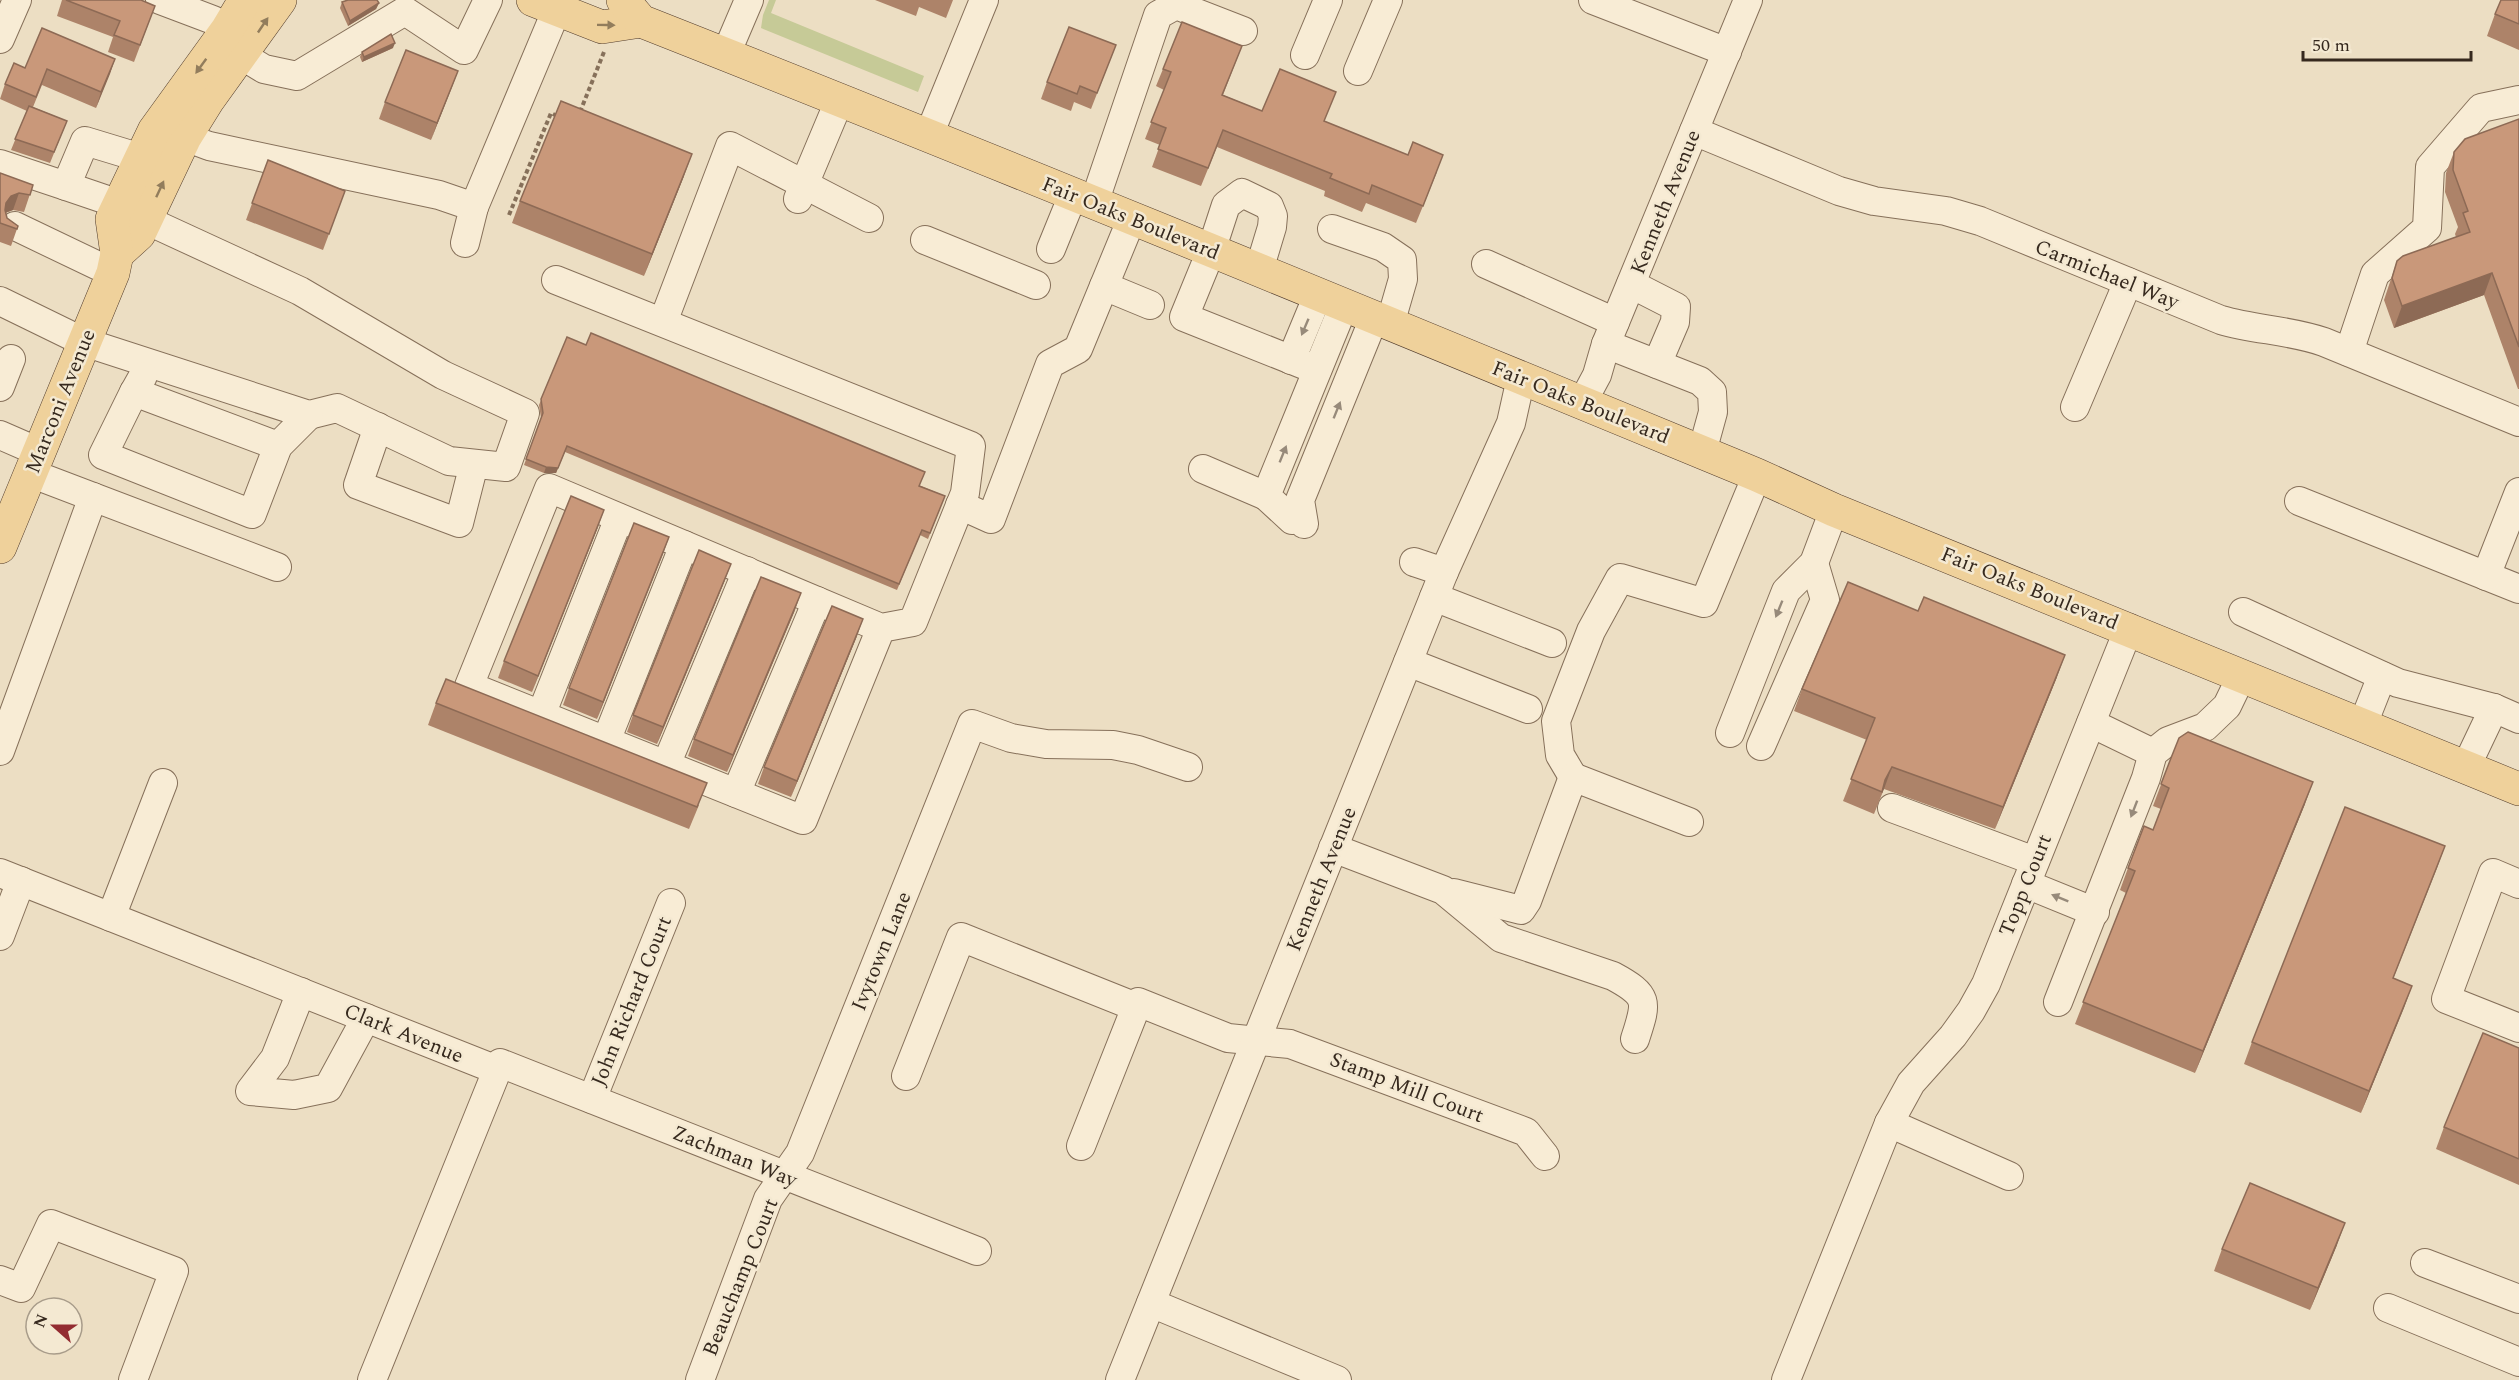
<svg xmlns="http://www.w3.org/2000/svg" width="2519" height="1380" viewBox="0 0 2519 1380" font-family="Spectral,serif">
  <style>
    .grass { fill: #c6ca97 }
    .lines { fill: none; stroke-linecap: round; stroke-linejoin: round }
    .minor-casing { stroke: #86705a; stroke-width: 30 }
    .major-casing { stroke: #543e2e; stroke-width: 34 }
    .path { stroke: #86705a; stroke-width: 4; stroke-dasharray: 4.5 3; stroke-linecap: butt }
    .minor { stroke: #f8ecd5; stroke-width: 28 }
    .major { stroke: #efd19b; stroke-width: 33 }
    .wall { fill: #ad8369 }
    .shaded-wall { fill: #8d6a55 }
    .building { fill: #c9987a; stroke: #8d6a55; stroke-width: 1.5 }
    .oneway { fill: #927d5c }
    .oneway2 { fill: #978a7a }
    .labels { text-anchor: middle; stroke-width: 5; stroke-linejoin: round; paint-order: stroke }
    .street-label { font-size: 21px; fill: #36291e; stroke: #f4e9d2 }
  </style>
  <rect width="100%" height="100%" fill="#ecdec3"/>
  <path class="grass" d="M769,0h7l-5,13 153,63 -6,16 -157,-64 2,-13z"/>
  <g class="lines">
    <defs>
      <g id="minor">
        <path d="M160,0l53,20 14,10"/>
        <path d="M1593,0l134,52"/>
        <path d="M0,39l17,-39"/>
        <path d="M726,54l23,-54"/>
        <path d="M241,55l23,14 33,7 108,-65 59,39 24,-50"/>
        <path d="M1305,55l23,-55"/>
        <path d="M1358,71l30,-71"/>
        <path d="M1694,131l145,60 35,10 72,10 34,10 241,99c34,10 69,10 103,22l195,80"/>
        <path d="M929,135l55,-135"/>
        <path d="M185,137l24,9 230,49 35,12 -9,36"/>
        <path d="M0,164l66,22"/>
        <path d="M798,199l42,-100"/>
        <path d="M1094,203l64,-188 18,-10 67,26"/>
        <path d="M119,204l-53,-18 19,-45 56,17"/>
        <path d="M474,207l83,-198"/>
        <path d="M15,226l98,47"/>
        <path d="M1332,229l51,18 19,13 1,19 -13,45"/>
        <path d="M925,240l111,45"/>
        <path d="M1051,249l22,-54"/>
        <path d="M1486,264l129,58"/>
        <path d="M1259,270l13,-43 1,-11 -4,-10 -27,-13 -16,12 -15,46 -27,66 133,53"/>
        <path d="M556,280l415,166 -6,47 -52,129 -32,6 -332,-140 -80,198 334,134 78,-192"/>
        <path d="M1631,284l45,23 -1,15 -18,42"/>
        <path d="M1104,286l46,19"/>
        <path d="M0,301l84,41 225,73 28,-7 112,53 57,6 19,-54 -82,-38 -143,-84 -154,-71"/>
        <path d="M663,322l67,-176 139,72"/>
        <path d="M1606,344l94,37 12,11 1,20 -11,40"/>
        <path d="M2349,352l26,-78 52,-46 3,-61 51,-59 38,-8"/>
        <path d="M1291,360l27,-65"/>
        <path d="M143,376l-9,16 144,54"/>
        <path d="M0,387l11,-28"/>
        <path d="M134,392l-31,63 149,59 26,-68 31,-31"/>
        <path d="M1582,403l15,-28 9,-31 142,-344"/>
        <path d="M2075,407l53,-125"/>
        <path d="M378,427l-20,58 101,38 15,-59"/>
        <path d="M0,435l39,17"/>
        <path d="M1203,469l63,27"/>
        <path d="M30,473l247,94"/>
        <path d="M2299,501l220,88"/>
        <path d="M960,505l31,14 59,-155 28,-15 54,-131"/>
        <path d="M1292,520l-26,-24 78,-191"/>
        <path d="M1304,524l-4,-24 74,-182"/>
        <path d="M1414,562l30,10"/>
        <path d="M2486,576l33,-84"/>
        <path d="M1434,597l118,46"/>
        <path d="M2243,612l155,71 96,25 25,11"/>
        <path d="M1408,662l120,47"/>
        <path d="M541,715l78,-197"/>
        <path d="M2091,723l62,30"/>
        <path d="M2363,724l19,-48"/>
        <path d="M1730,733l56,-142 28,-28 20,-53"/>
        <path d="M606,741l78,-196"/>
        <path d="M1761,746l64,-146 -11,-37"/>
        <path d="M0,751l93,-254"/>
        <path d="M666,765l81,-194"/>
        <path d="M2466,767l28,-59"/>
        <path d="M1573,777l-13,-22 -4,-34 35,-90 29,-53 84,25 53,-128"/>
        <path d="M736,793l81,-192"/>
        <path d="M1892,808l143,53"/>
        <path d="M1333,848l110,42 58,48 112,38c37,20 34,26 22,63"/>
        <path d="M0,873l497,197"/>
        <path d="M2026,884l69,28"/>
        <path d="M2519,884l-26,-11 -47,126 73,29"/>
        <path d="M1454,893l67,17 6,-9 46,-124 116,45"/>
        <path d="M111,917l52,-134"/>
        <path d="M0,936l21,-55"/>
        <path d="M301,992l-26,66 -25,33 44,4 34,-7 38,-70"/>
        <path d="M2058,1002l88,-224 7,-25 15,-12 37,-14 22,-21 15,-31"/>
        <path d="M906,1076l55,-139 175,70"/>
        <path d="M592,1099l79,-196"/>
        <path d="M1889,1123l120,53"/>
        <path d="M1081,1146l57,-144 90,36 62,6 236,88 19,24"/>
        <path d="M2425,1263l94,36"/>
        <path d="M0,1280l21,8 30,-64 123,47 -41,109"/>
        <path d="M1151,1303l186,77"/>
        <path d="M2388,1308l131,54"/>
        <path d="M372,1380l128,-317 477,188"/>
        <path d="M700,1380l68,-181 32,-46 172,-429 39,14 35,6 67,1 25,5 50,17"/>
        <path d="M1120,1380l324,-808 67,-149 10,-45"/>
        <path d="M1786,1380l103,-257 22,-40 42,-47 18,-25 15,-27 143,-356"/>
      </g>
      <g id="major">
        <path d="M533,0l69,27 39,-6"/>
        <path d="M623,0l18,21c373,147 745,301 1116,454l77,35 685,279"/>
        <path d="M117,254l22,-20 46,-97 23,-37 72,-100"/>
        <path d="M0,547l113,-274 4,-19 -5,-35 42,-88 73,-101 18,-30"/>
      </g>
    </defs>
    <use href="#minor" class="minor-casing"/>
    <use href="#major" class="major-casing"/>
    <g class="path">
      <path d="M580,112l24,-60"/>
      <path d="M509,215l42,-102 8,4"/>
    </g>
    <use href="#minor" class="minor"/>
    <use href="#major" class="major"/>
  </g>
  <g class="wall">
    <path d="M62,0h79l14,6 -21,56 -26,-10 5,-15 -56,-21z"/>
    <path d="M875,0h78l-7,18 -27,-11 -3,9z"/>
    <path d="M2519,0v50l-32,-14 8,-22z"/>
    <path d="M342,2l37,1 -3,6 -28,17 -8,-18z"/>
    <path d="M1116,45l-25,64 -17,-7 -3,9 -30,-12 6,-17z"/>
    <path d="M1242,46l-19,49 39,16 63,11 112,50 -21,51 -50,-20 -4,9 -38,-16 1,-5 -108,-44 -16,39 -49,-19 8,-22 -15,-6 19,-49 -8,-4 7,-17z"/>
    <path d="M393,48l-31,14 -2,-5 2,-5z"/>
    <path d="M115,59l-19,49 -54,-23 -9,22 34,14 -17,42 -39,-13 16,-39 -27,-12 5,-15 20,-16z"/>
    <path d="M458,71l-27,69 -52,-21 6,-17z"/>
    <path d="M2519,119v270h-1l-34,-94 -90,33 -10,-28 13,-39 59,-24 -1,-3 3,-7 -13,-35 1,-19 8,-21z"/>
    <path d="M268,160l77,31 -22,59 -77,-30z"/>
    <path d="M0,173l33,12 -9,27 -11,-2 -8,3 2,5 11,8 -7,20 -11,-4z"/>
    <path d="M684,176l-40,100 -132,-53 8,-22z"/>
    <path d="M567,337l378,159 -17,43 -8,-4 -23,55 -332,-138 -9,21h-12l-20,-8 17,-47 -2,-13z"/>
    <path d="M598,527l-66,165 -34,-14 6,-17z"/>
    <path d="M669,537l-72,182 -34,-14 6,-17z"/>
    <path d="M725,580l-68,164 -30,-12 6,-17z"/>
    <path d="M795,610l-68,162 -39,-16 6,-17z"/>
    <path d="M857,636l-66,161 -33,-13 6,-17z"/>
    <path d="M2057,677l-62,152 -111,-40 -10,25 -31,-13 24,-61 -73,-29 8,-22z"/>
    <path d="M436,703l263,102 -10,24 -261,-104z"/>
    <path d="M2171,758l134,46 -110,269 -120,-49 51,-131 -6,-3 8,-22 25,-38 8,-21 -8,-3z"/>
    <path d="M2445,846l-52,132 19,8 -51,127 -117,-49 8,-22z"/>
    <path d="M2519,1048v137l-83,-36 8,-22z"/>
    <path d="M2337,1245l-27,65 -96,-39 8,-22z"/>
  </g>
  <g class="shaded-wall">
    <path d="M379,3l-3,6 -28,17 2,-5z"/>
    <path d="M395,43l-2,5 -31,14 2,-5z"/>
    <path d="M115,59l-5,15 -14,34 5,-16z"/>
    <path d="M458,71l-6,16 -21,53 6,-17z"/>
    <path d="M692,154l-8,22 -40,100 8,-22z"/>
    <path d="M19,193l-6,17 -8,3 -5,6 6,-16 5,-7z"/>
    <path d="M2492,273l-8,22 -90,33 8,-22z"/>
    <path d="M567,446l-11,27h-12l2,-6z"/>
    <path d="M604,510l-6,17 -66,165 6,-16z"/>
    <path d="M669,537l-6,17 -66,165 6,-17z"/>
    <path d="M731,564l-6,16 -68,164 6,-17z"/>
    <path d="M801,593l-6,17 -68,162 6,-17z"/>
    <path d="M863,619l-6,17 -66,161 6,-16z"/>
    <path d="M2065,655l-8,22 -62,152 8,-22z"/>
    <path d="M1892,767l-8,22 -2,3 3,-12z"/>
    <path d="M2313,782l-8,22 -110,269 8,-22z"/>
    <path d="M2445,846l-8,22 -52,131 8,-21z"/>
    <path d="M2412,986l-8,22 -43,105 8,-22z"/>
    <path d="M2345,1223l-8,22 -27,65 8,-22z"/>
  </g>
  <g class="building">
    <path d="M66,0h75l14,6 -15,39 -26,-10 6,-14z"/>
    <path d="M348,0h29l2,3 -29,18 -8,-19z"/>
    <path d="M2501,0h18v24l-24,-10z"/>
    <path d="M1182,22l60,24 -20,49 40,16 18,-42 56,23 -12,29 84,34 5,-13 30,13 -20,51 -51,-21 -3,9 -39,-16 2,-4 -109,-44 -15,38 -50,-19 8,-21 -15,-6 20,-50 -8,-3z"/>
    <path d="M1069,27l47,18 -19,48 -17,-7 -3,8 -30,-12z"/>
    <path d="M42,28l73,31 -14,33 -54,-23 -11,28 -31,-13 9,-21 11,5z"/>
    <path d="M391,34l4,9 -31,14 -2,-5z"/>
    <path d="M406,50l52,21 -21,52 -52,-21z"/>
    <path d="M561,101l131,53 -40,100 -132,-53z"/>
    <path d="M29,106l38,15 -13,31 -39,-13z"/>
    <path d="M2519,119v228l-27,-74 -90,33 -10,-28 5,-17 6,-5 67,-24 -7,-19 5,-2 -15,-41 1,-18 11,-13z"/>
    <path d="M268,160l77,31 -16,43 -77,-31z"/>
    <path d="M0,173l33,12 -3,10 -11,-2 -8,3 -5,7 -1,7 2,8 11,8 -1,3 -17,-6z"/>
    <path d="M591,333l334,139 -6,14 26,10 -15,37 -8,-3 -23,54 -332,-138 -9,22 -12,-1 -20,-8 17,-46 -2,-14 26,-62 19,8z"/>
    <path d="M571,496l33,14 -66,166 -34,-15z"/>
    <path d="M634,523l35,14 -66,165 -34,-14z"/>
    <path d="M699,550l32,14 -68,163 -30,-12z"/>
    <path d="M761,577l40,16 -68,162 -39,-16z"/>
    <path d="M1848,582l70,29 6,-14 141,58 -62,152 -111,-40 -7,13 -3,12 -31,-13 24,-61 -73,-29z"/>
    <path d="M832,606l31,13 -66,162 -33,-14z"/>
    <path d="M446,679l261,104 -10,24 -261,-104z"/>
    <path d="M2188,732l125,50 -110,269 -120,-49 52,-131 -7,-3 16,-42 9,4 16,-42 -8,-4 10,-26 8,-20z"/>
    <path d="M2345,807l100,39 -52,132 19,8 -43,105 -117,-49z"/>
    <path d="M2483,1033l36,15v111l-75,-32z"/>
    <path d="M2250,1183l95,40 -27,65 -96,-39z"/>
  </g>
  <defs><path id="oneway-solid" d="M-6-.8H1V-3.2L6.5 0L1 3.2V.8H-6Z" transform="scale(1.5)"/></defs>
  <g class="oneway">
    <use href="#oneway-solid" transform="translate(263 25) rotate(-56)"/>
    <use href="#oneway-solid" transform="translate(606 25) rotate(1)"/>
    <use href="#oneway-solid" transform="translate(201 66) rotate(126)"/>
    <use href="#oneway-solid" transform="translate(160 189) rotate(-65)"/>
  </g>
  <g class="oneway2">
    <use href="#oneway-solid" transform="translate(1305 327) rotate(113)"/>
    <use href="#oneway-solid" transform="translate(1337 410) rotate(-68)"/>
    <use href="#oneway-solid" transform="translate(1283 454) rotate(-68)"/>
    <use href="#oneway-solid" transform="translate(1779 609) rotate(112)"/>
    <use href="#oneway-solid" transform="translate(2134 809) rotate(111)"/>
    <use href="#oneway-solid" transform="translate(2060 898) rotate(-158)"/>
  </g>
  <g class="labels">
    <g class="street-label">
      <text transform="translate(1665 202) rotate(-68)" y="7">Kenneth Avenue</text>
      <text transform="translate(1131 218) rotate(22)" y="7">Fair Oaks Boulevard</text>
      <text transform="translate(2107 274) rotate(22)" y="7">Carmichael Way</text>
      <text transform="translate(60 401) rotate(-68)" y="7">Marconi Avenue</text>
      <text transform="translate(1581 402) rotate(22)" y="7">Fair Oaks Boulevard</text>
      <text transform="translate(2030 588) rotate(22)" y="7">Fair Oaks Boulevard</text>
      <text transform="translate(1321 879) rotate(-68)" y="7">Kenneth Avenue</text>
      <text transform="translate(2025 885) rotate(-68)" y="7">Topp Court</text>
      <text transform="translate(881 951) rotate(-68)" y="7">Ivytown Lane</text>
      <text transform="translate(631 1001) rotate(-68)" y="7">John Richard Court</text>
      <text transform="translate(404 1033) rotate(22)" y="7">Clark Avenue</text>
      <text transform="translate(1407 1087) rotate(21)" y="7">Stamp Mill Court</text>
      <text transform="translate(735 1156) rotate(22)" y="7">Zachman Way</text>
      <text transform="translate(740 1277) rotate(-68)" y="7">Beauchamp Court</text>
    </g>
  </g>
  <g transform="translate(54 1326) rotate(291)"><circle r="28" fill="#f4e9d2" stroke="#a89c8a" stroke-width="1.5"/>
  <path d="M0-4.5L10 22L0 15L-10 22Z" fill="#932c31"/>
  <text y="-9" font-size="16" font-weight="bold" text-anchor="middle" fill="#36291e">N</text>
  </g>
  <path d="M2303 51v9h168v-9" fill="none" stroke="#36291e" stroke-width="3"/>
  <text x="2312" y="51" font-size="18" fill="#36291e" stroke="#f4e9d2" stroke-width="4.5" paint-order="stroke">50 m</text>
</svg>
